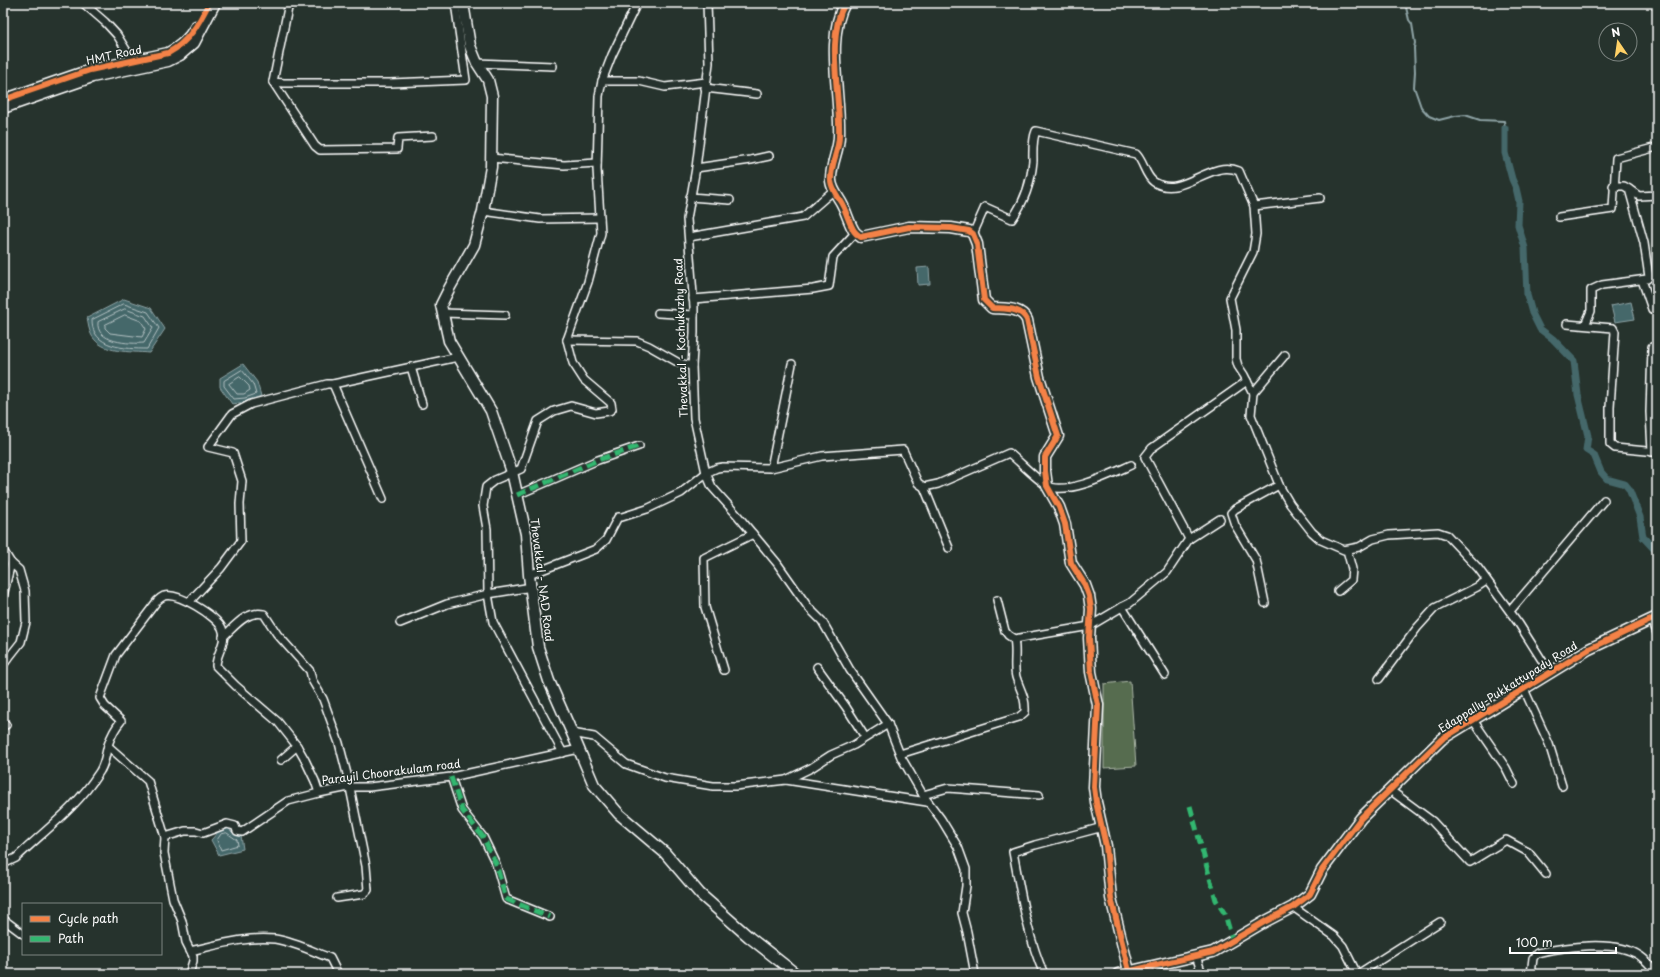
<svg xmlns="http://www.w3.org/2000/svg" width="1660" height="977" viewBox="0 0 1660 977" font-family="'Playpen Sans',sans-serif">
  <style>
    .green { fill: #576c4f; stroke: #abb6a7 }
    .water { fill: #44676a; stroke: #8fa4a6 }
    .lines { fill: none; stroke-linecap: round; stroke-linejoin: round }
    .shore { stroke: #b4c2c3; stroke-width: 1 }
    .stream { stroke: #8fa4a6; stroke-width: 2 }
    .canal { stroke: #44676a; stroke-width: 7 }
    .street-casing { stroke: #fff; stroke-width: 10 }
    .secondary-casing { stroke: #fff; stroke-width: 13 }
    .street { stroke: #26332d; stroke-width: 7 }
    .secondary { stroke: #26332d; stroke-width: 10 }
    .quiet { stroke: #33b770; stroke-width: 5; stroke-dasharray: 10 5; stroke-linecap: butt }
    .cycleway-casing { stroke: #26332d; stroke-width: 8 }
    .cycleway { stroke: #f48246; stroke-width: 6 }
    .labels { text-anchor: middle; stroke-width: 3.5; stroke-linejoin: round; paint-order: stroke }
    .street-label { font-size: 11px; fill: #fff; stroke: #26332d }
  </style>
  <rect width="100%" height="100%" fill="#26332d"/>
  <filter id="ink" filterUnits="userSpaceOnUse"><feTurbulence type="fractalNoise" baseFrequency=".025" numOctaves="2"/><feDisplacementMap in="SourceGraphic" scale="8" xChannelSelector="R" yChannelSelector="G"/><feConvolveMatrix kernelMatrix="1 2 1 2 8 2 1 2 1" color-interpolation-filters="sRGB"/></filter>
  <g filter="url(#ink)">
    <path class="green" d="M1130,681l6,85 -32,2v-84z"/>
    <g class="water">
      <path d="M929,267l1,17 -12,1 -1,-17z"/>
      <path d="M124,299l27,9 14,21 -16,24c-19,-2 -46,1 -57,-17 -3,-5 -4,-13 -5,-18z"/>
      <path d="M1631,302l4,17 -20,3 -4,-16z"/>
      <path d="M243,364l14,18 4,14 -15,6 -14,2 -12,-17v-9z"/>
      <path d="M228,828l6,6 7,2 2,13 -24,6 -8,-15 8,-9z"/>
    </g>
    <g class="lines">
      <g class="shore">
        <path d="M124,304l24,8 11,16 -12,21c-21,0 -56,-1 -55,-29z"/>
        <path d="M125,309l20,7 8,12 -9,15c-14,1 -49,0 -46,-21z"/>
        <path d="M125,315l16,6 5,8 -4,8 -32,-4 -5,-5v-3z"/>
        <path d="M242,370l11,14 3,10 -11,4 -11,1 -10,-13v-5z"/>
        <path d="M240,377l9,9 1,4 -6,4h-7l-8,-10z"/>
        <path d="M227,833l10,7 1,5 -17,5 -4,-10 4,-6z"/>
      </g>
      <path class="stream" d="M1405,3l4,17 3,4 3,19 -1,5 1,24 -1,15 7,20 8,9 10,4 16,-4 10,-1 15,5 24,1 1,7"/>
      <path class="canal" d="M1505,128v25l7,26 4,9 3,13 -1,24 7,23 2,47 5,18 8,16 13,10 21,22 4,34 10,41 -2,14 8,5 7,17 6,7 18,5 4,5 11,28 3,20 14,15"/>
      <defs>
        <g id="street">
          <path d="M83,3l22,19 12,13 16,26"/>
          <path d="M289,3l-16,79 11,1h106l76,-3 -11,-77"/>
          <path d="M707,3l2,60 -13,105 -9,51 7,88v26l-2,33 2,52 12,55 6,14 26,29 39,47 31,44 14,14 28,49 38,54 13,33 22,38 18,24 17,28 8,22v17l-4,27 5,19 8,42"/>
          <path d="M477,63l76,3"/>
          <path d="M602,81h37l26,6 41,-5"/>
          <path d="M273,82l42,64 5,4 77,-1 1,-11 35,-2"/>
          <path d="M705,88l52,6"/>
          <path d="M491,158l73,7 33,-2"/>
          <path d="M696,168l55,-8 18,-4"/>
          <path d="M1629,189l10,7 18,-1"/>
          <path d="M690,197l40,3"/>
          <path d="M1254,206l66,-8"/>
          <path d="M483,211l57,8 60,-1"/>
          <path d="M1559,217l54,-8 3,-51 41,-11"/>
          <path d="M973,234l12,-27 27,12c13,-18 19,-36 21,-58 0,-9 -1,-21 3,-30l100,23c8,8 9,22 18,28 28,18 56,-24 85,-11l15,35 2,28 -3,18 -23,46 6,32v29l2,7 6,9 9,18 -2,22 29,72 10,17 22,28 9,8 23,10 15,-3 14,-8 16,-4 49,-3 9,3 31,33 41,56 31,49"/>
          <path d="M689,237l114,-20 31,-27"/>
          <path d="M1642,280l10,29 5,-1"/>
          <path d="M693,299l120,-10 16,-3 4,-29 22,-24"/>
          <path d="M443,313l62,2"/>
          <path d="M658,313l36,2"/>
          <path d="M1567,324l46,4 2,4 -5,75v37l5,4 42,4"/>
          <path d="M1585,325l6,-14v-21l11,-5 45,-6 2,-2 -5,-34 -15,-54 -5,-3h-11"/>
          <path d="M567,340l70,1 12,5 30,17 13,3"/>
          <path d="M411,367l11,37"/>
          <path d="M333,384l50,115"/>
          <path d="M1253,393l32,-38"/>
          <path d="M1652,452l-2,-40 2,-65"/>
          <path d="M771,468l21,-104"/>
          <path d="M924,487l25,61"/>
          <path d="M517,495l81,-35 41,-14"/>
          <path d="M1189,539l-44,-82 7,-9 95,-67"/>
          <path d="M3,550l8,13 8,7 6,21 1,31 -5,20 -18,23"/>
          <path d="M529,575l67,-26 10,-9 12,-23h4l25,-8 34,-16 25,-20 11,-5 6,-1 48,1 51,-12 81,-6 15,33 6,4 14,-3 71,-31c12,10 24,23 37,32 19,12 67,-12 85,-20"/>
          <path d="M1338,591l13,-11 1,-11 -5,-19"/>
          <path d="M3,596l8,-33"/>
          <path d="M997,600l8,31 3,4 6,4 76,-13 32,-19 8,-4 37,-31 22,-33 31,-20"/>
          <path d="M190,601l31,-33 20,-27 -1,-37 2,-23 -9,-28 -25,-6 24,-33 19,-10 76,-20h6l125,-27"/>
          <path d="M1265,603l-9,-43 -21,-35 -4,-12 4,-4 44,-24"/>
          <path d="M1122,607l43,68"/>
          <path d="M1510,611l94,-111"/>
          <path d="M1652,619l5,14"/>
          <path d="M400,623l47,-19 41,-10 44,-7"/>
          <path d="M223,637c12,-11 24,-27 41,-23l13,20 33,37 2,9 11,19 16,44 9,35 18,88 2,24 -4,4 -27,4"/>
          <path d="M817,667l29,40 19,30"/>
          <path d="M724,670l-19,-63 -1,-49 49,-24"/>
          <path d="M1379,679l38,-51 18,-20 42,-21 9,-6"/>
          <path d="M1524,689l25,55 13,42"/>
          <path d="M1473,720l33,48 8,16"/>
          <path d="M3,721l3,4"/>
          <path d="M572,733l22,4 32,27 39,14 48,8h22l51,-6 25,-12 20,-13 23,-10 34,-21"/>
          <path d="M108,746l40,35 17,56"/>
          <path d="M563,753l-70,-131 -5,-28 -1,-65 -4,-23 3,-19 9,-7 26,-11 17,-48 16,-10 17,-5 25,7 13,-2 3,-2 -1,-6 -27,-23 -11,-17 -6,-23 21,-58 13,-49 -4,-64 2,-73 3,-15 10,-26 25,-52"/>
          <path d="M900,754l119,-37 6,-5c1,-15 -5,-22 -9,-35 -3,-12 1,-25 -2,-38"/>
          <path d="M281,760l16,-14"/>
          <path d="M451,777l11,33 21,27 13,27 10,35 44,18"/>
          <path d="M786,780l141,22"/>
          <path d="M1390,790l42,31 38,41 36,-22 22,12 18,22"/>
          <path d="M923,795l25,-7 91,7"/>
          <path d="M3,864l13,-6c28,-27 61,-51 82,-84 7,-9 7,-18 10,-29 3,-9 7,-17 13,-24l-16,-15 -5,-8 16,-43 41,-54c2,-2 5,-4 7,-5 14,-4 52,20 58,32 6,14 -6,25 -6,38l20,20 42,36 19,24 8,14 10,21 4,12 30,-6h20l82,-10 128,-28"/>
          <path d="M1293,907l41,29 9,10 14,28"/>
          <path d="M3,919l20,15"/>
          <path d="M190,951c27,-6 57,-15 85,-12 19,3 37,12 55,19l8,16"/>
          <path d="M1196,956l6,18"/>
          <path d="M189,974l4,-13v-5l-7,-14 -4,-21 -9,-22 -9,-46 1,-16 20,-6h11l7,2 24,-9 8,2 2,5 5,1 46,-31 31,-8"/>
          <path d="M1044,974c-17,-38 -23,-81 -31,-122l22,-7 68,-18"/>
          <path d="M1358,974l82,-52"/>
          <path d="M1531,974l2,-16 4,-5c26,-6 79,-14 103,3 6,4 12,11 17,17"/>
        </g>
        <g id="secondary">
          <path d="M463,3l7,43 7,17 11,17 4,16 -1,71 -8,44 -9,34 -24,42 -9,18 8,36 42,70 21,61 14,62 3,41 9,72 11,34 23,52 22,52 25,29 46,39 35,41 49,43 47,37"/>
          <path d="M845,3c-20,35 -4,94 -6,133 0,15 -9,29 -8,45 1,10 8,16 12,25 4,8 6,17 11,25 2,3 4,4 7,6l48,-10 42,1 18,3 4,3 4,10 7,56 8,8c13,1 29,-1 35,12l12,57 19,59 -13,21v14l2,15 12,21 6,17 6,39 14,22 4,11 2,13 -2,29 2,34 7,33 -4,82 2,15 10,44 5,52 18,73"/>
          <path d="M3,100l87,-30 78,-17c13,-7 21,-14 28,-27"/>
          <path d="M3,108l89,-31 76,-16 12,-6 14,-12 21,-40"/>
          <path d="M1118,974l95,-22 53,-31 27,-14 17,-13 12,-24 39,-52 81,-79 147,-90 68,-32"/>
        </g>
      </defs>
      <use href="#street" class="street-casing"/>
      <use href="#secondary" class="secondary-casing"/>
      <use href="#street" class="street"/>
      <use href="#secondary" class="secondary"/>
      <g class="quiet">
        <path d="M517,495l81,-35 41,-14"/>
        <path d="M451,777l11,33 21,27 13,27 10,35 44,18"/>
        <path d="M1190,806l26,94 9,14 8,28"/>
      </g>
      <defs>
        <g id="cycleway">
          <path d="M845,3c-20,35 -4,94 -6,133 0,15 -9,29 -8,45 1,10 8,16 12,25 4,8 6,17 11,25 2,3 4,4 7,6l48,-10 42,1 18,3 4,3 4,10 7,56 8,8c13,1 29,-1 35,12l12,57 19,59 -13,21v14l2,15 12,21 6,17 6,39 14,22 4,11 2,13 -2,29 2,34 7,33 -4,82 2,15 10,44 5,52 18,73"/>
          <path d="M3,100l87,-30 78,-17c21,-11 31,-30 41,-50"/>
          <path d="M1118,974l95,-22 53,-31 27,-14 17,-13 12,-24 39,-52 81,-79 147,-90 68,-32"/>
        </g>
      </defs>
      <use href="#cycleway" class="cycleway-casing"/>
      <use href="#cycleway" class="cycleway"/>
    </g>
  </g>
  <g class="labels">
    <g class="street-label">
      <text transform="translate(114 55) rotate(-12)" y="4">HMT Road</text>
      <text transform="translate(681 338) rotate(-92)" y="4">Thevakkal - Kochukuzhy Road</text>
      <text transform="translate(542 580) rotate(83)" y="4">Thevakkal - NAD Road</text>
      <text transform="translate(1508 687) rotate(-32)" y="4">Edappally-Pukkattupady Road</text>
      <text transform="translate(391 772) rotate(-7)" y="4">Parayil Choorakulam road</text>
    </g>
  </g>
  <rect width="1660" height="977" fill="none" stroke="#26332d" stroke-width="16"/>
  <rect x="8" y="8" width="1644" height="961" fill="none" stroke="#fff" stroke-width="1.5" filter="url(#ink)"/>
  <rect x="22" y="903" width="140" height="52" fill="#26332d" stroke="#7d8581"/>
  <rect x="30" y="916" width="20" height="6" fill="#f48246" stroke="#7d8581"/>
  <text x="58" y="923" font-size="12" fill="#ffffff">Cycle path</text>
  <rect x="30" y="936" width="20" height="6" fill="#33b770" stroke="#7d8581"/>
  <text x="58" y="943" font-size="12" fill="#ffffff">Path</text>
  <g transform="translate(1618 42) rotate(347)"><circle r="19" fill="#26332d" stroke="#7d8581"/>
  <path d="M0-3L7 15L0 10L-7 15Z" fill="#ffd166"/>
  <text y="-6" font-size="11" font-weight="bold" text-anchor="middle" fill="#ffffff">N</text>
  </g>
  <path d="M1510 947v6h106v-6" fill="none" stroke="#ffffff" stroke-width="2"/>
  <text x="1516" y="947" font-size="12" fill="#ffffff" stroke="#26332d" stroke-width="3" paint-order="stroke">100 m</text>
</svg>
